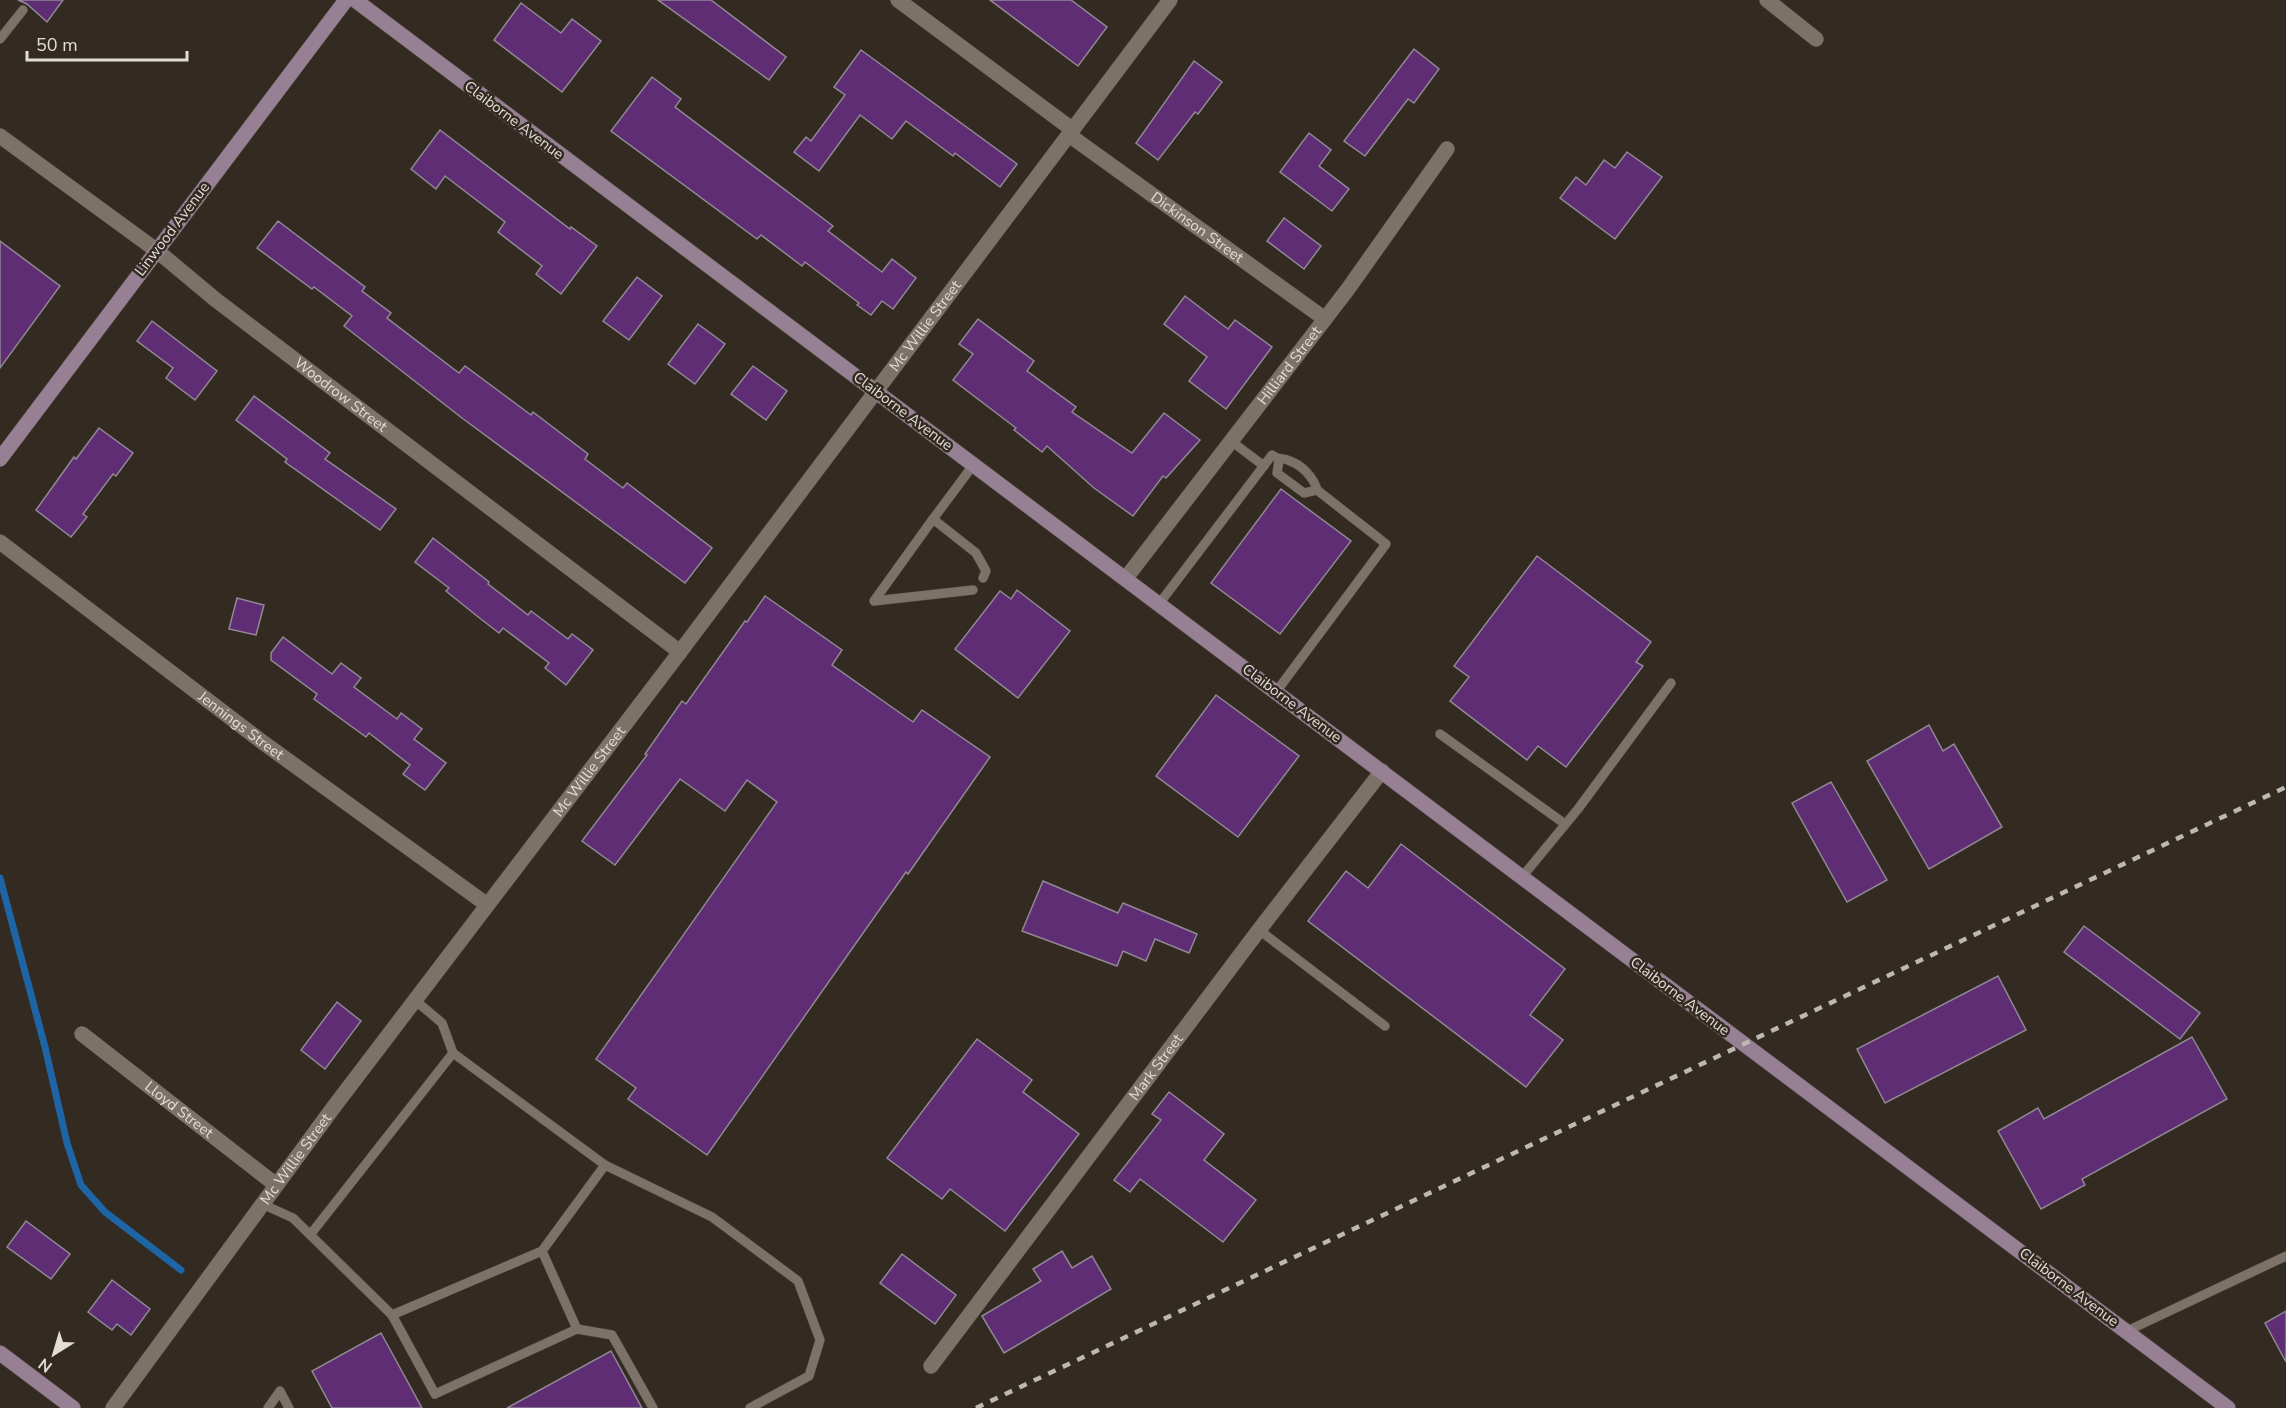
<svg xmlns="http://www.w3.org/2000/svg" width="2286" height="1408" viewBox="0 0 2286 1408" font-family="'Nunito Sans',sans-serif">
  <style>
    .lines { fill: none; stroke-linecap: round; stroke-linejoin: round }
    .stream { stroke: #1d65a5; stroke-width: 7 }
    .building { fill: #5e2d73; stroke: #908894; stroke-width: 1.5 }
    .lane-casing { stroke: #4f483f; stroke-width: 10 }
    .street-casing { stroke: #4f483f; stroke-width: 16 }
    .secondary-casing { stroke: #4f483f; stroke-width: 16 }
    .lane { stroke: #7c7267; stroke-width: 9 }
    .street { stroke: #7c7267; stroke-width: 15 }
    .secondary { stroke: #988094; stroke-width: 15 }
    .rail { stroke: #bdb8b1; stroke-width: 4.5; stroke-dasharray: 8 8; stroke-linecap: butt }
    .labels { text-anchor: middle; stroke-width: 5; stroke-linejoin: round; paint-order: stroke }
    .street-label { font-size: 15px; fill: #e2ddd7; stroke: #332a21 }
  </style>
  <rect width="100%" height="100%" fill="#332a21"/>
  <g class="lines">
    <path class="stream" d="M0,878l45,169 22,96 14,42 24,27 76,58"/>
  </g>
  <g class="building">
    <path d="M18,0h45l-16,22 -20,-18z"/>
    <path d="M658,0h53l75,57 -17,23z"/>
    <path d="M990,0h81l36,27 -29,39z"/>
    <path d="M521,3l40,30 11,-14 29,22 -39,51 -68,-52z"/>
    <path d="M1414,49l25,20 -25,34 -6,-4 -43,57 -21,-15z"/>
    <path d="M861,50l156,114 -17,23 -45,-34 -2,3 -47,-35 -14,18 -32,-24 -41,56 -25,-19 12,-15 5,4 34,-46 -11,-8z"/>
    <path d="M1194,61l28,21 -24,32 -3,-2 -37,48 -22,-17z"/>
    <path d="M652,77l29,22 -6,8 158,119 -5,5 54,41 10,-13 24,19 -23,31 -11,-8 -11,14 -14,-10 2,-2 -54,-41 -3,4 -41,-31 -4,4 -146,-108z"/>
    <path d="M440,130l130,99 1,-2 26,19 -36,48 -25,-20 6,-8 -44,-34 7,-10 -60,-46 -9,13 -25,-20z"/>
    <path d="M1309,133l22,17 -12,16 30,23 -17,22 -52,-39z"/>
    <path d="M1627,152l35,25 -47,62 -55,-41 16,-21 10,8 18,-25 11,8z"/>
    <path d="M1284,218l37,28 -17,23 -37,-28z"/>
    <path d="M278,221l87,66 -3,4 29,22 -4,5 72,55 6,-7 66,49 2,-3 55,42 -3,5 38,29 4,-5 85,65 -27,35 -223,-165 -118,-92 8,-10 -38,-29 -2,2 -55,-41z"/>
    <path d="M0,241l60,45 -60,82z"/>
    <path d="M637,277l25,19 -33,44 -26,-19z"/>
    <path d="M1185,296l43,33 7,-9 37,27 -46,62 -37,-28 18,-24 -43,-33z"/>
    <path d="M978,319l56,42 -7,10 49,36 -4,5 60,41 32,-40 36,27 -34,38 -3,-2 -30,40 -39,-28 -47,-42 -5,6 -28,-22 2,-2 -63,-48 20,-26 -14,-10z"/>
    <path d="M152,321l65,50 -22,29 -29,-22 7,-10 -36,-27z"/>
    <path d="M698,324l27,20 -30,40 -27,-20z"/>
    <path d="M753,366l34,25 -21,29 -35,-26z"/>
    <path d="M254,396l76,57 -5,6 71,50 -16,21 -95,-68 2,-3 -51,-39z"/>
    <path d="M99,428l34,25 -17,23 -3,-2 -30,40 4,3 -16,20 -35,-27 38,-53 2,2z"/>
    <path d="M1281,489l70,52 -71,93 -69,-51z"/>
    <path d="M433,538l56,44 -1,2 40,31 3,-4 37,28 4,-5 21,16 -27,35 -21,-17 4,-5 -46,-35 -4,5 -22,-17 -31,-25 3,-3 -34,-26z"/>
    <path d="M1537,556l114,86 -15,20 7,4 -77,101 -28,-21 -11,14 -77,-59 19,-24 -15,-11z"/>
    <path d="M1017,590l53,41 -52,67 -63,-49 45,-58 11,8z"/>
    <path d="M765,596l77,54 -10,15 81,57 9,-12 68,47 -82,117 -2,-2 -199,283 -79,-56 8,-11 -40,-29 181,-257 -30,-22 -22,31 -45,-32 -65,86 -33,-24 65,-86 -2,-1 37,-53 4,3 59,-83 2,1z"/>
    <path d="M237,598l27,7 -8,30 -27,-6z"/>
    <path d="M283,637l49,37 9,-11 20,15 -7,9 43,32 4,-6 21,16 -8,10 32,24 -21,27 -22,-16 7,-9 -41,-32 -3,4 -52,-38 3,-5 -46,-34v-7z"/>
    <path d="M1216,695l83,61 -61,81 -82,-61z"/>
    <path d="M1929,725l14,26 11,-7 48,83 -73,42 -62,-108z"/>
    <path d="M1831,782l56,98 -40,22 -55,-99z"/>
    <path d="M1401,844l164,125 -35,46 33,25 -37,47 -218,-166 38,-50 22,17z"/>
    <path d="M1043,881l75,32 5,-10 74,31 -8,19 -34,-14 -9,22 -23,-10 -6,15 -95,-35z"/>
    <path d="M2084,926l116,87 -20,26 -116,-87z"/>
    <path d="M1998,976l28,54 -141,73 -28,-54z"/>
    <path d="M337,1002l24,19 -36,48 -24,-19z"/>
    <path d="M2192,1037l35,62 -145,80 3,6 -44,24 -43,-78 40,-23 6,11z"/>
    <path d="M977,1039l55,41 -9,12 56,42 -74,97 -55,-42 -8,10 -55,-41z"/>
    <path d="M1169,1092l55,42 -20,26 52,40 -33,42 -83,-63 -10,13 -16,-12 47,-60 -9,-6z"/>
    <path d="M26,1221l44,33 -19,25 -44,-32z"/>
    <path d="M1062,1251l10,17 20,-12 19,33 -107,64 -22,-37 59,-35 -8,-12z"/>
    <path d="M902,1254l54,41 -21,29 -55,-41z"/>
    <path d="M112,1280l38,29 -19,26 -14,-11 -5,6 -24,-18z"/>
    <path d="M2286,1311v51l-21,-39z"/>
    <path d="M381,1333l41,75h-90l-20,-37z"/>
    <path d="M611,1351l31,57h-135z"/>
  </g>
  <g class="lines">
    <defs>
      <g id="lane">
        <path d="M0,39l23,-29"/>
        <path d="M1231,441l33,25"/>
        <path d="M974,464l-41,55 43,34 10,18 -3,7"/>
        <path d="M933,519l-59,82 99,-11"/>
        <path d="M1159,604l113,-149c8,6 10,2 18,6 12,4 24,17 27,29l-13,3 -27,-20 2,-13"/>
        <path d="M1276,692l110,-148 -69,-54"/>
        <path d="M1440,734l125,90"/>
        <path d="M1522,877l56,-68 93,-126"/>
        <path d="M1259,930l126,96"/>
        <path d="M416,1001l26,22 11,30"/>
        <path d="M605,1165l107,52 86,64 22,59 -11,36 -59,32"/>
        <path d="M262,1204l31,14 99,97 150,-64 63,-86 -152,-112 -143,182"/>
        <path d="M392,1315l43,79 142,-65 -35,-78"/>
        <path d="M577,1329l35,6 41,73"/>
        <path d="M2127,1331l159,-75"/>
        <path d="M268,1408l12,-17 9,17"/>
      </g>
      <g id="street">
        <path d="M898,0l175,130"/>
        <path d="M1767,0l49,39"/>
        <path id="s1" d="M1069,135l256,184"/>
        <path id="s2" d="M0,136l156,114 60,50 464,352"/>
        <path id="s3" d="M0,542l261,199 225,163"/>
        <path id="s4" d="M1126,578l222,-289 99,-140"/>
        <path id="s5" d="M82,1034l194,151"/>
        <path id="s6" d="M931,1366l328,-436 123,-159"/>
        <path id="s7" d="M113,1408l220,-300 347,-456 490,-652"/>
      </g>
      <g id="secondary">
        <path d="M355,0l1873,1408"/>
        <path d="M0,459l346,-459"/>
        <path d="M0,1353l73,55"/>
      </g>
    </defs>
    <use href="#lane" class="lane-casing"/>
    <use href="#street" class="street-casing"/>
    <use href="#secondary" class="secondary-casing"/>
    <use href="#lane" class="lane"/>
    <use href="#street" class="street"/>
    <use href="#secondary" class="secondary"/>
    <path class="rail" d="M976,1408l1310,-621"/>
  </g>
  <g class="labels">
    <g class="street-label">
      <text transform="translate(514 120) rotate(37)" y="5">Claiborne Avenue</text>
      <text dy="5" stroke="none"><textPath href="#s1" startOffset="158">Dickinson Street</textPath></text>
      <text transform="translate(172 229) rotate(-53)" y="5">Linwood Avenue</text>
      <text dy="5" stroke="none"><textPath href="#s7" startOffset="1353">Mc Willie Street</textPath></text>
      <text dy="5" stroke="none"><textPath href="#s4" startOffset="268">Hilliard Street</textPath></text>
      <text dy="5" stroke="none"><textPath href="#s2" startOffset="428">Woodrow Street</textPath></text>
      <text transform="translate(903 411) rotate(37)" y="5">Claiborne Avenue</text>
      <text transform="translate(1292 703) rotate(37)" y="5">Claiborne Avenue</text>
      <text dy="5" stroke="none"><textPath href="#s3" startOffset="303">Jennings Street</textPath></text>
      <text dy="5" stroke="none"><textPath href="#s7" startOffset="795">Mc Willie Street</textPath></text>
      <text transform="translate(1680 996) rotate(37)" y="5">Claiborne Avenue</text>
      <text dy="5" stroke="none"><textPath href="#s6" startOffset="374">Mark Street</textPath></text>
      <text dy="5" stroke="none"><textPath href="#s5" startOffset="123">Lloyd Street</textPath></text>
      <text dy="5" stroke="none"><textPath href="#s7" startOffset="309">Mc Willie Street</textPath></text>
      <text transform="translate(2069 1287) rotate(37)" y="5">Claiborne Avenue</text>
    </g>
  </g>
  <g transform="translate(54 1354) rotate(217)" stroke="#332a21" stroke-width="4.5" paint-order="stroke">
  <path d="M0-4.5L10 22L0 15L-10 22Z" fill="#e2ddd7"/>
  <text y="-9" font-size="16" font-weight="bold" text-anchor="middle" fill="#e2ddd7">N</text>
  </g>
  <path d="M27 51v9h160v-9" fill="none" stroke="#e2ddd7" stroke-width="3"/>
  <text x="36" y="51" font-size="18" fill="#e2ddd7" stroke="#332a21" stroke-width="4.5" paint-order="stroke">50 m</text>
</svg>
